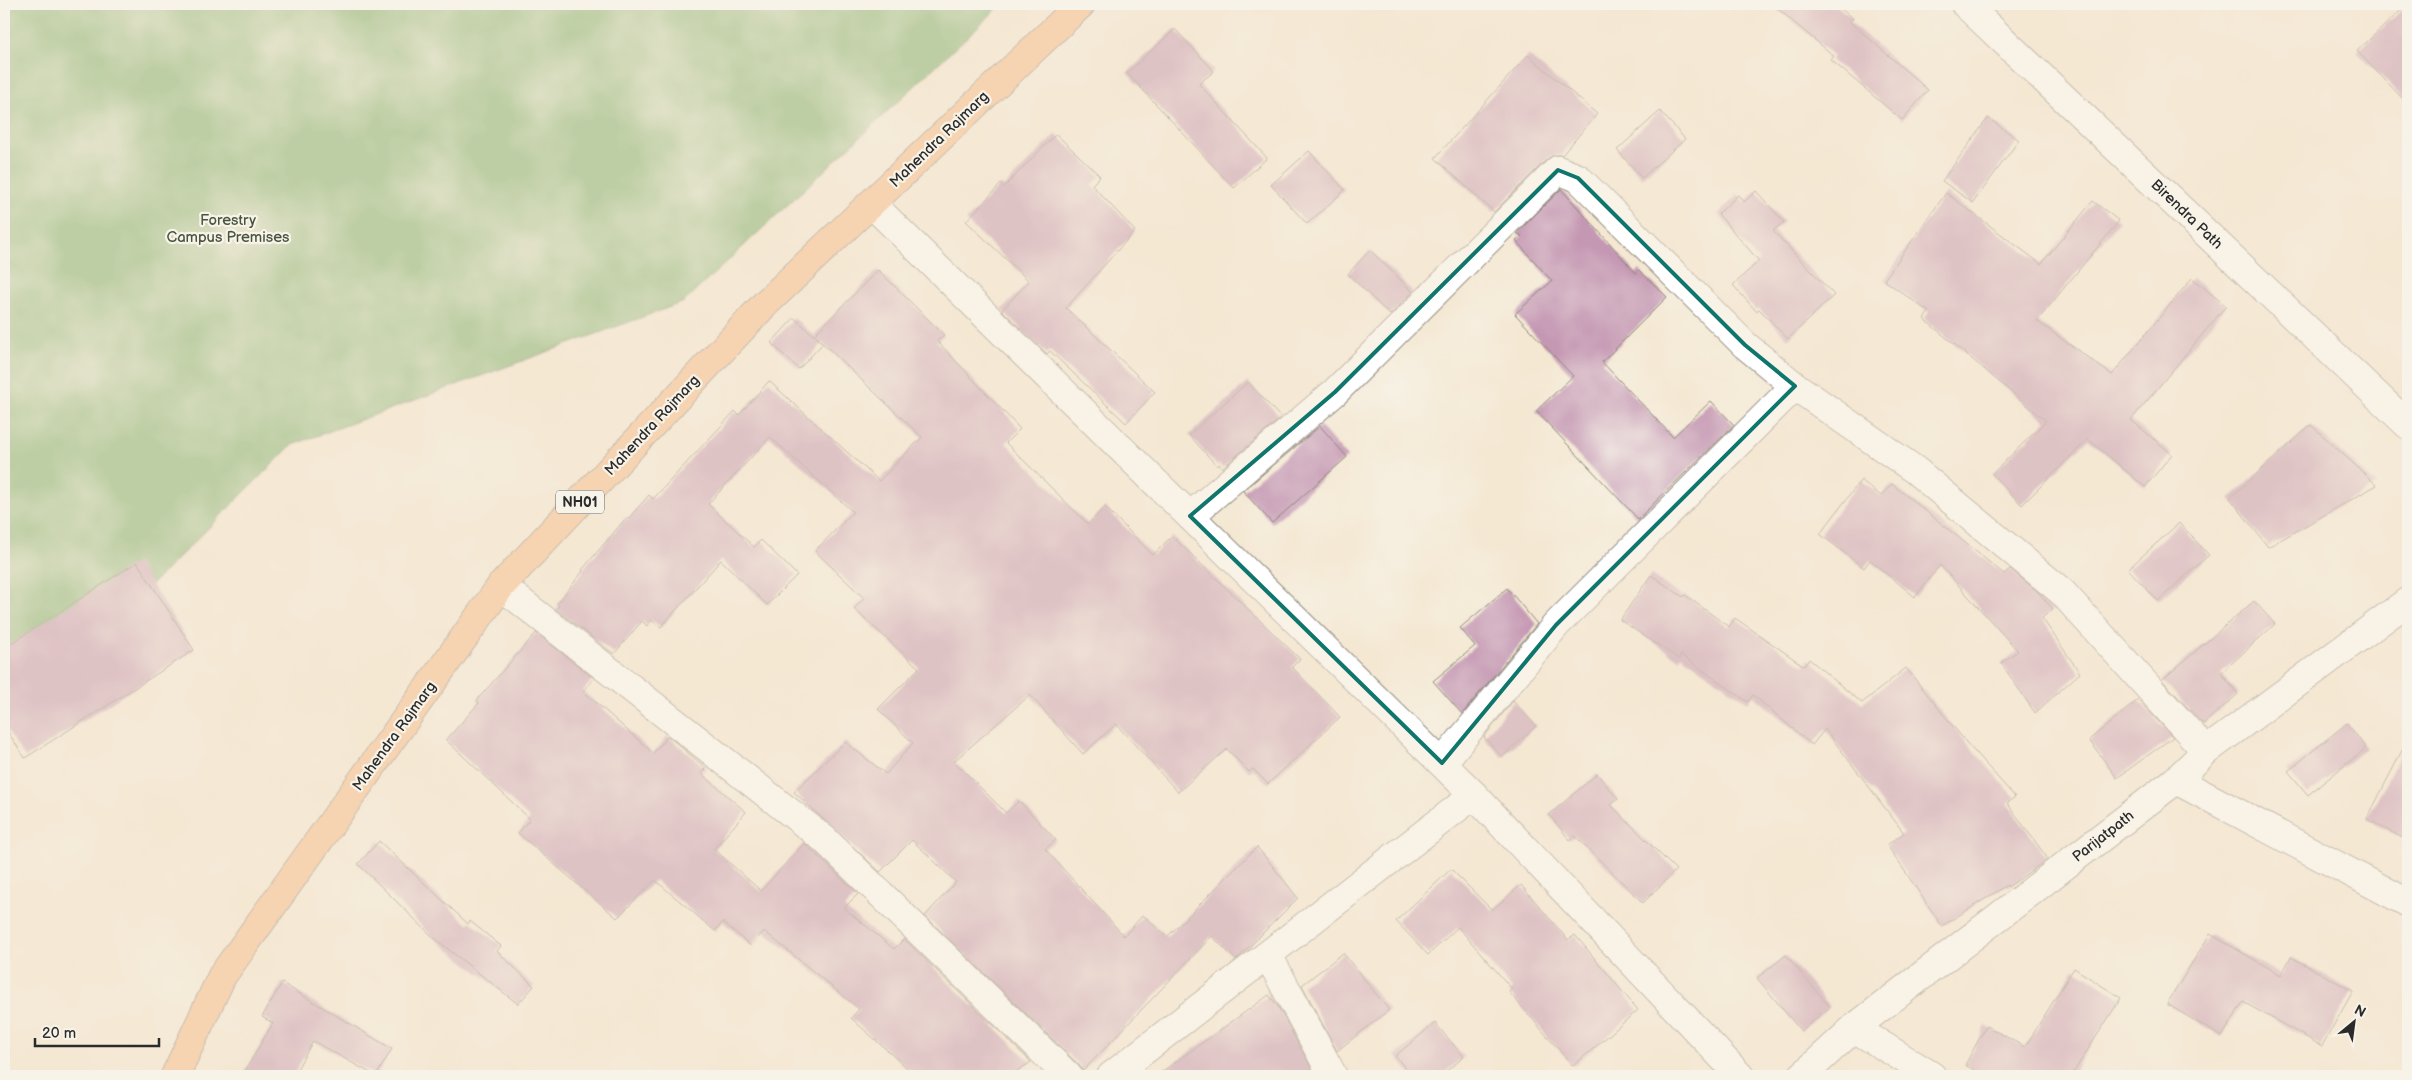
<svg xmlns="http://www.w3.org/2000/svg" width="2412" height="1080" viewBox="0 0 2412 1080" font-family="'Balsamiq Sans',sans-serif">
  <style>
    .forest { fill: #7db06c; stroke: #546e4c }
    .building { fill: #c497b3 }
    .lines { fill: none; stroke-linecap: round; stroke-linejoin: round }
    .minor-casing { stroke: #908a7f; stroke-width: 30 }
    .highway-casing { stroke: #908a7f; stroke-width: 30 }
    .minor { stroke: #fff; stroke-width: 28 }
    .highway { stroke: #f9bc8a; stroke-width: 28 }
    .marked { fill: none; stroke: #0f766e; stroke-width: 4; stroke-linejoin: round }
    .labels { text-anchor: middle; stroke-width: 4.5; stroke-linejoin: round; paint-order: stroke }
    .shield { fill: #f7f3e8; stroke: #686764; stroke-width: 1 }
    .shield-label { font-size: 14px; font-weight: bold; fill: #2b2b2b }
    .street-label { font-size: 15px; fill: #2b2b2b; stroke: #f7f3e8 }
    .park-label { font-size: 15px; fill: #47543f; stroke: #f7f3e8 }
  </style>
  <rect width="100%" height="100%" fill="#f7f3e8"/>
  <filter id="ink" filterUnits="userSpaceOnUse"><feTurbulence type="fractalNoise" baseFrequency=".02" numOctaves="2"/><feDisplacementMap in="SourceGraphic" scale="10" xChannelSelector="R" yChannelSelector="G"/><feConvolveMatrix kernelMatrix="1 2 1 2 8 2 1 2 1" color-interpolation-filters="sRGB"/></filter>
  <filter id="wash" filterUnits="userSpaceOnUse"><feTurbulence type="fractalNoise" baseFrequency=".0096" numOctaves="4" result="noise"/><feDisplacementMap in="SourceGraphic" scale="20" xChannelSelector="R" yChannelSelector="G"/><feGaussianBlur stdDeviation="1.12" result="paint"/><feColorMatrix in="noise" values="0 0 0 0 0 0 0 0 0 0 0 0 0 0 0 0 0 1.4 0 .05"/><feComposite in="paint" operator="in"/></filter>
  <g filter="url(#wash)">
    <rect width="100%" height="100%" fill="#f4e8d3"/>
    <path class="forest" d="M4,4h998l-318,298 -392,143 -288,286z"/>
    <g id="blocks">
      <g class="building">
        <path d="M1772,4h63l18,15 -3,3 78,68 -26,30 -71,-60 3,-4z"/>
        <path d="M2408,4v100l-51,-53z"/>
        <path d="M1175,29l39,42 -15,13 68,74 -33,30 -107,-115z"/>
        <path d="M1528,55l69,59 -35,41h-8l-7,4 -53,53 -59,-54z"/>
        <path d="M1660,111l25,28 -43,39 -25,-28z"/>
        <path d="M1988,118l31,22 -46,63 -31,-22z"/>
        <path d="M1056,134l44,42 -8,9 43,46 -69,77 89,84 -29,31 -76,-72 -3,3 -45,-44 27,-29 -63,-60 35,-37 3,3z"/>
        <path d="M1309,151l36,39 -38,34 -36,-39z"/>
        <path d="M1561,189l75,84 3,-3 28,27 -65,65 71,75 38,-36 23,24 -96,94 -102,-108 37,-35 -58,-62 37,-33 -36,-40 6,-5 -5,-3z"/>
        <path d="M1756,191l28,31 -11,9 61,64 -46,44 -29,-30 -3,2 -23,-26 26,-24 -41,-47 20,-19 6,7z"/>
        <path d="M1946,193l95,71 52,-63 26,20 -82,100 75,54 80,-97 34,28 -95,114 41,34 -27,33 -57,-48 -66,66 -30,-31 54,-53 -122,-102 5,-7 -45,-32z"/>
        <path d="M1370,250l43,42 -23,23 -42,-41z"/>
        <path d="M878,270l66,65 -7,6 83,88 -14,14 82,81 17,-17 48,48 19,-19 128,123 -8,8 48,50 -72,67 -15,-15 -4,3 -22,-23 -49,43 -62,-68 -33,30 -53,-59 -76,66 52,52 13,-12 37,39 -11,9 79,87 19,-21 24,22 90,-90 41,51 -62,62 -24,-24 -129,135 -4,-6 -154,-149 31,-34 -44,-42 -32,32 -86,-80 51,-50 41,32 27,-31 -35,-34 41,-41 -65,-59 10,-11 -49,-47 38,-39 -83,-75 -62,67 46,43 7,-7 36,35 -30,30 -46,-45 -60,67 -10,-7 -4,6 -5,-5 -28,33 -58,-45 3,-3 -2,-2 26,-33 -1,-1 44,-52 2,1 21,-24 4,4 82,-88 4,4 30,-34 110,100 43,-44 -108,-102z"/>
        <path d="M794,318l29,25 -24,26 -28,-26z"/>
        <path d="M1248,382l33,36 -59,50 -3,-4 -2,2 -28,-31z"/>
        <path d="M2311,425l66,60 -109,62 -38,-49z"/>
        <path d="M1320,426l27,31 -75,66 -29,-32z"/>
        <path d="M1861,480l20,16 11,-12 112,90 6,-5 27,22 16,18 -11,9 38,55 -45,40 -34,-50 17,-12 -78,-86 -25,32 -45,-37 -6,8 -44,-34z"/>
        <path d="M2179,523l30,32 -51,46 -30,-32z"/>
        <path d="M137,562l57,88 -169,108 -21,-32v-78z"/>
        <path d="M1651,575l32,22 2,-2 44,32 6,-9 69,48 5,-7 53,44 44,-35 59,73 50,56 -8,6 41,56 -40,28 -1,-2 -65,41 -55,-81 17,-12 -79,-104 -13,16 -59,-50 -5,7 -67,-47 -2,4 -59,-39z"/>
        <path d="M1507,588l30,36 -75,90 -29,-33 42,-35 -15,-18z"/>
        <path d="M2254,601l21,23 -54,49 17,21 -35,30 -41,-44z"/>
        <path d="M536,633l58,45 -11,13 70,62 15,-17 38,32 -5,5 45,39 -32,37 47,42 43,-48 54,51 -14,14 50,41 10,-10 127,123 -22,14h-93l-65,-58 8,-9 -95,-78 -13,15 -28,-24 -8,9 -60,-51 -38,38 -99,-85 12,-14 -84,-79 33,-37 -2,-3z"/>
        <path d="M2138,700l35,37 -56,41 -28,-38z"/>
        <path d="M1513,701l23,25 -34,31 -18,-20z"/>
        <path d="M2347,723l19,25 -58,47 -20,-24z"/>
        <path d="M2408,739v102l-41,-22z"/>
        <path d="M1597,774l21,25 -7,6 65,65 -33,33 -68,-67 -5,4 -21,-25z"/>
        <path d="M379,841l89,83 2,-3 31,25 -4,5 37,35 -16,18 -84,-66 -76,-74z"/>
        <path d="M1451,869l41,41 29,-25 47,55 7,-5 63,75 -65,56 -64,-74 3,-3 -54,-62 -30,28 -32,-34z"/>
        <path d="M2210,934l71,41 10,-18 62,34 -31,55 -79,-44 -21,35 -55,-33z"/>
        <path d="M1343,953l46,57 -52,41 -35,-66z"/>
        <path d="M1786,955l44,52 -29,24 -44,-53z"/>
        <path d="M2074,968l47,30 -48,75 6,3h-93l-21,-11 21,-39 39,21z"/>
        <path d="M282,983l110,66 -16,27 -63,-35 -20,35h-51l31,-53 -11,-6z"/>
        <path d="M1269,995l8,10 36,66 -7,5h-150z"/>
        <path d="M1435,1023l29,34 -24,19h-28l-17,-20z"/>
      </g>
    </g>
  </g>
  <g filter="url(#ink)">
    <use href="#blocks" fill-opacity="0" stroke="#908a7f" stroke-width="1"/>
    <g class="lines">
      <defs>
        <g id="minor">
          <path d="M1965,4l443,421"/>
          <path d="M872,204l602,591 266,281"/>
          <path d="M1795,386l120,84 147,122 144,159"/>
          <path d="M1190,516l145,-124 223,-222 20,8 167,167 50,41 -239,239 -114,138"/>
          <path d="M501,586l323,253 244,237"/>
          <path d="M2176,780l232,123"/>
          <path d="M1268,955l65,121"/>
          <path d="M1854,1028l78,48"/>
          <path d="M1111,1076l363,-281"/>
          <path d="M1802,1076l52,-48 322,-248 30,-29 202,-150"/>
        </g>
        <path id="highway" d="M175,1076l47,-100 279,-390 263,-281 317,-301"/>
      </defs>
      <use href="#minor" class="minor-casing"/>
      <use href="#highway" class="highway-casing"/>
      <use href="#minor" class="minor"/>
      <use href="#highway" class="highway"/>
    </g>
  </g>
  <path d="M0 0H2412V1080H0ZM1558,170l20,8 167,167 50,41 -239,239 -114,138 -252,-247 145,-124z" fill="#f4e8d3" fill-opacity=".55" fill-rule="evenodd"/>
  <path class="marked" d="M1558,170l20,8 167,167 50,41 -239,239 -114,138 -252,-247 145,-124z"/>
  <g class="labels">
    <rect class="shield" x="556" y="490.5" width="48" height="23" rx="4"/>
    <g class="shield-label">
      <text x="580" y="507">NH01</text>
    </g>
    <g class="street-label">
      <text transform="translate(939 139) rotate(-44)" y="5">Mahendra Rajmarg</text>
      <text transform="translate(2187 214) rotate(44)" y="5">Birendra Path</text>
      <text transform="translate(652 425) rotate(-47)" y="5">Mahendra Rajmarg</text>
      <text transform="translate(394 736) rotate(-54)" y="5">Mahendra Rajmarg</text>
      <text transform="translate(2103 836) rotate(-38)" y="5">Parijatpath</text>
    </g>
    <g class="park-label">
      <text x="228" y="225">Forestry<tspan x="228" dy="17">Campus Premises</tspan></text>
    </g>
  </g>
  <rect width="2412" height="1080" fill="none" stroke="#f7f3e8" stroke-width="20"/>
  <g transform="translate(2354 1022) rotate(29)" stroke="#f7f3e8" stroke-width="4" paint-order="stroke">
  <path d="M0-4L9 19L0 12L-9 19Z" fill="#2b2b2b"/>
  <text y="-8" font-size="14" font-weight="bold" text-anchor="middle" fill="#2b2b2b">N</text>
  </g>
  <path d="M35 1038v8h124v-8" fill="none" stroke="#2b2b2b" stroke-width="2.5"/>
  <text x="42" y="1038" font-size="15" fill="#2b2b2b" stroke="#f7f3e8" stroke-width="4" paint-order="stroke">20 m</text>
</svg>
